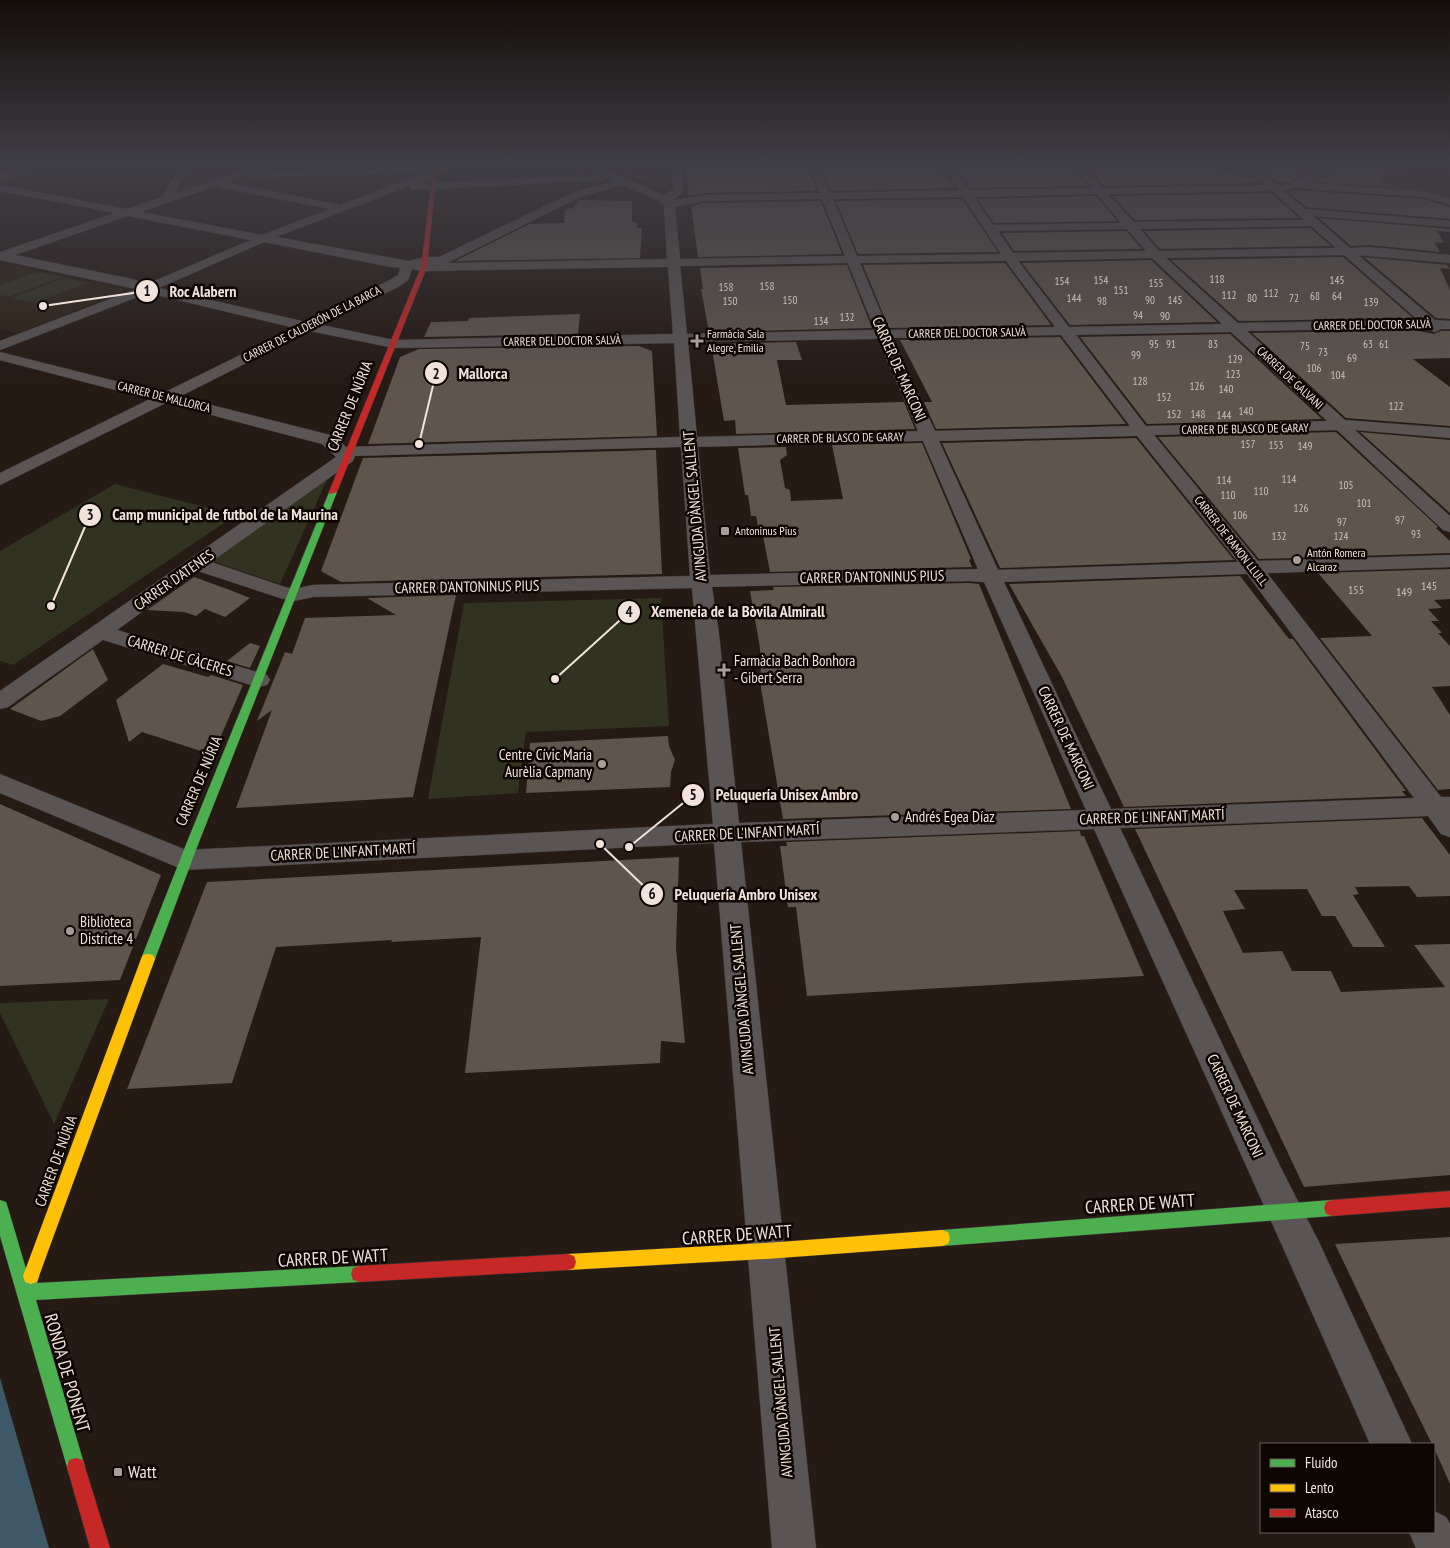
<svg xmlns="http://www.w3.org/2000/svg" width="1450" height="1548" viewBox="0 0 1450 1548" font-family="'PT Sans Narrow',sans-serif">
  <style>
    .education { fill: #2d2214 }
    .green { fill: #323221 }
    .water { fill: #3f5868 }
    .building { fill: #5e554d }
    .lines { fill: none; stroke-linecap: round; stroke-linejoin: round }
    .street-casing { stroke: #403732; stroke-width: 1 }
    .fast-casing { stroke: #403732; stroke-width: 1 }
    .slow-casing { stroke: #403732; stroke-width: 1 }
    .jam-casing { stroke: #403732; stroke-width: 1 }
    .street { fill: #5a5454; fill-rule: evenodd }
    .fast { fill: #4caf50; fill-rule: evenodd }
    .slow { fill: #ffc107; fill-rule: evenodd }
    .jam { fill: #c62828; fill-rule: evenodd }
    .poi-dot { fill: #aa9d95; stroke: #0e0603; stroke-width: 2 }
    .labels { text-anchor: middle; stroke-width: 5; stroke-linejoin: round; paint-order: stroke }
    .far-number-label { font-size: 11px; fill: #ccc0b8 }
    .far-street-label { font-size: 12px; fill: #f1e3db; stroke: #0e0603 }
    .far-poi-label { font-size: 12px; fill: #f1e3db; stroke: #0e0603; text-anchor: start }
    .number-label { font-size: 12px; fill: #ccc0b8 }
    .street-label { font-size: 15px; fill: #f1e3db; stroke: #0e0603 }
    .poi-label { font-size: 15px; fill: #f1e3db; stroke: #0e0603; text-anchor: start }
    .near-street-label { font-size: 18px; fill: #f1e3db; stroke: #0e0603 }
    .near-poi-label { font-size: 18px; fill: #f1e3db; stroke: #0e0603; text-anchor: start }
    .leader { fill: none; stroke: #f1e3db; stroke-width: 2 }
    .callout-dot { fill: #f1e3db; stroke: #0e0603; stroke-width: 2 }
    .mark-label { font-size: 15px; text-anchor: middle; font-weight: bold; fill: #111 }
    .callout-label { font-size: 16px; text-anchor: middle; font-weight: bold; fill: #f1e3db; stroke: #0e0603; stroke-width: 5; stroke-linejoin: round; paint-order: stroke }
  </style>
  <rect width="100%" height="100%" fill="#251a14"/>
  <path class="education" d="M5,264l117,24 2,3 -106,42 -18,-5v-63z"/>
  <g class="green">
    <path d="M611,164h49l2,25 -38,-16z"/>
    <path d="M1338,164h112v35l-24,-8 -7,1 -102,-8 24,-12z"/>
    <path d="M193,167l35,7 -47,16z"/>
    <path d="M37,272l25,5 -54,20 -8,-2v-10z"/>
    <path d="M64,278l23,5 -53,20 -23,-5z"/>
    <path d="M331,471l-51,113 -68,-23z"/>
    <path d="M115,484l121,31 -223,150 -13,-4v-110z"/>
    <path d="M661,598l8,128 -143,6 -8,61 -90,6 36,-196z"/>
    <path d="M109,999l-55,125 -54,-111v-10z"/>
  </g>
  <path class="water" d="M0,1378l49,170h-49z"/>
  <g class="building">
    <path d="M685,164h121l11,27 -113,2 -15,3z"/>
    <path d="M820,164h119l16,24 -124,3z"/>
    <path d="M953,164h116l19,22 -118,2z"/>
    <path d="M1084,164h127l4,4 38,10 7,5 -156,3z"/>
    <path d="M1238,164h83l1,2 -36,17h-8l-16,-13z"/>
    <path d="M1336,164h76l-34,17 18,6 -82,-5 21,-10 3,-4z"/>
    <path d="M1296,190l128,9 26,8v12l-144,-12 -18,-15z"/>
    <path d="M1271,193l28,25 -164,2 -23,-24z"/>
    <path d="M1096,196l21,25 -123,2 -17,-24z"/>
    <path d="M962,199l36,53 -140,2 -22,-53z"/>
    <path d="M579,200l53,1v21h4l1,6h5l-2,30 -185,3 75,-37 34,-1 1,-14 9,-1z"/>
    <path d="M821,201l21,53 -144,3 -7,-51 13,-3z"/>
    <path d="M1319,218l131,11v3l-13,-1 7,12 -10,-1 6,10 -71,-7 -18,1z"/>
    <path d="M1310,228l21,18 -171,3 -16,-18z"/>
    <path d="M1126,231l16,18 -128,2 -12,-18z"/>
    <path d="M1343,257l70,61 -174,3 -68,-61z"/>
    <path d="M1364,257l83,8 3,4 -10,-1 10,22v29l-14,-1z"/>
    <path d="M1151,260l66,62 -147,3 -48,-62z"/>
    <path d="M1005,263l46,62 -162,3 -26,-63z"/>
    <path d="M847,265l25,63 -163,4 -8,-43h2l-3,-21z"/>
    <path d="M580,314l-2,20 -154,3 7,-15 37,-1 1,-3z"/>
    <path d="M1414,330l20,4 7,-3h9v27l-37,1 37,28v39l-104,-8 -94,-85z"/>
    <path d="M1230,334l92,85 -175,5 -67,-87z"/>
    <path d="M1060,337l66,87 -190,5 -12,-27h8l-32,-62z"/>
    <path d="M796,342l6,18h-25l9,45 118,-3 11,27 -179,5 -1,-14 -11,1 -13,-77z"/>
    <path d="M639,346l13,5 5,85 -289,8 32,-87 19,-8z"/>
    <path d="M1336,432l102,95 -2,1 14,13v12l-191,6 -101,-122z"/>
    <path d="M1360,432l90,8v73z"/>
    <path d="M1136,438l98,122 -234,8 -58,-125z"/>
    <path d="M922,443l49,116 -2,1 3,7 -202,5 -9,-46 -3,1 -2,-11h-5l-3,-21h-3l-7,-47 48,-1 1,8 -7,5 5,28 5,2 1,11 52,-2 -11,-54z"/>
    <path d="M656,450l6,124 -321,8 -20,-11 42,-113z"/>
    <path d="M1450,569v30l-16,1 8,8 -14,1 11,12h-8l11,12h-4l12,13v40l-18,1 18,28v74l-12,1 -118,-152 52,-2 -54,-63z"/>
    <path d="M1240,576l49,63h4l113,152h-4l4,5 -282,11 -62,-130 -53,-93z"/>
    <path d="M194,577l36,13 20,8 -25,19 -20,-8 -9,7 -12,-4 -37,-2z"/>
    <path d="M969,583l10,1 92,225 -288,10 -22,-131 -1,-40 -10,-57 24,-1 -1,-3z"/>
    <path d="M456,595l-43,202 -177,11 36,-98 -15,11 28,-69 7,2 13,-36 91,-3 -29,-17z"/>
    <path d="M250,643l10,3 -10,22 -23,-7z"/>
    <path d="M93,649l15,31 -48,36 -19,5 -31,-12z"/>
    <path d="M163,664l45,13 3,-2 32,10 -29,67 -4,2 -68,-22 -13,10 -13,-42z"/>
    <path d="M668,736l1,10 6,14 -4,12 -1,15 -144,6 4,-50z"/>
    <path d="M0,804l161,71 -41,105 -120,6z"/>
    <path d="M1422,818l28,37v41l-33,1 -8,-11 -54,1 4,7 -6,1 32,52h-32l-18,-31h-13l-15,-27 -73,1 11,19 -22,2 20,42 39,-2 10,20h39l10,21 104,-5 -31,-42 36,-1v231l-146,12 -169,-358z"/>
    <path d="M1080,831l1,5h3l60,140 -337,20 -11,-89h-8l-8,-61h7l-1,-4z"/>
    <path d="M679,857l-3,91 9,95 -24,-2 -1,22 -195,10 16,-136 -90,5 1,-2 -116,7 -44,136 -105,6 80,-207z"/>
    <path d="M1450,1237v247l-16,-36v-4h-2l-46,-93 -51,-107z"/>
  </g>
  <g class="lines">
    <defs>
      <g id="street">
        <path d="M36,164h16l-52,17v-6z"/>
        <path d="M181,164h10l-16,29 84,-29h15l-18,8 168,-6 5,3 -5,3 -175,6 -5,-2 -19,6 116,23 103,-41h13l-19,11 -23,9 186,-10 -13,-10h12l15,10 49,21 10,-6 -4,-25h10l4,25 -3,5 -10,7 33,-6 116,-2 -12,-29h10l12,29 129,-3 -18,-26h10l18,26 123,-2 -21,-24h10l22,24 162,-3 -11,-9 -39,-10 -2,-2h17l32,8 15,13h9l39,-18 -2,-3h11l2,3 -2,3 -27,13 118,8 25,8v6l-26,-8 -128,-9 -12,3 21,18 145,12v6l-137,-11 37,32 19,-1 81,8v8l-92,-8 77,65 15,1v8h-9l-6,3 -8,-3 -13,-1 -167,3 98,89 105,8v10l-95,-8 95,86v16l-7,-2 -106,-100 -183,5 104,126 192,-6v12l-183,6 174,224h9v40l-9,-3 -13,-18 -308,12 161,340 38,74 93,202h-42c-90,-206 -184,-410 -276,-615l-353,13 75,706h-44l-58,-705 -530,27 -184,-77v-19l186,76 527,-26 -21,-236 -379,9 -19,4 -14,-3 -82,-27 -81,59 150,45 3,5 -3,5 -8,2 -8,-2 -148,-45 -95,67 -8,2v-18l336,-234 -14,-13 -156,-41 -166,82v-12l150,-74 -150,-39v-8l163,41 132,-65 -147,-35 -148,57v-9l136,-52 -136,-29v-8l115,-39 -115,-22v-6l127,24 35,-12zM606,177l7,4 -41,12 -133,64h-15l-15,4 -133,-24 133,-51 1,3 4,1 187,-10zM218,185l5,3 107,21 -68,26 -121,-23zM622,185l38,16 4,4 3,54 -220,4 133,-66zM1272,191l32,29 -170,2 -26,-28zM1097,194l24,29 -128,2 -19,-28zM963,197l38,57 -144,2 -24,-57zM822,199l23,57 -165,3 -5,-52 29,-6zM128,216l123,24 -104,44 -15,-5 -117,-24zM1311,226l25,22 -177,3 -19,-22zM1127,229l19,22 -133,2 -15,-22zM264,242l122,24 14,2 -2,7 -10,6 -82,41 -147,-34zM1344,255l74,65 -180,3 -72,-65zM1152,258l70,66 -153,3 -51,-66zM1006,261l49,66 -167,3 -28,-67zM848,263l27,67 -188,4 -7,-68zM668,267l5,67 -279,6 -72,-15 76,-38 10,-7 4,-11 12,2zM310,331l84,17 280,-5 6,94 -334,10 -12,-11 -155,-39zM1231,332l96,89 -181,5 -70,-91zM1061,335l69,91 -195,5 -43,-93zM878,339l40,92 -221,6 -9,-95zM1137,436l101,126 -240,8 -59,-129zM923,441l55,128 -268,6 -12,-128zM681,447l9,129 -377,9 -19,4 -9,-2 -74,-25 142,-101 2,-5zM1247,574l167,224 -303,11 -107,-227zM969,581l15,1 102,228 -347,13 -20,-189 -7,-47z"/>
        <path d="M1434,1511l12,6 4,7v24h-34l-7,-16h25z"/>
      </g>
      <g id="fast">
        <path d="M330,490l7,2 -138,350 -44,117 -2,4 -5,1 -5,-1 -2,-4 46,-117z"/>
        <path d="M0,1200l6,2 2,6 18,61 5,-1 6,2 2,6 -2,7 322,-17 6,2 2,6 -2,6 -6,2 -323,18 49,167 -2,7 -7,2 -7,-2 -2,-7 -67,-231z"/>
        <path d="M1332,1200l6,2 2,6 -2,6 -6,2 -390,30 -6,-2 -2,-6 2,-6 6,-2z"/>
      </g>
      <g id="slow">
        <path d="M148,954l5,1 2,4 -116,317 -2,6 -6,2 -6,-2 -2,-6 118,-317 2,-4z"/>
        <path d="M942,1230l6,2 2,6 -2,6 -6,2 -176,13 -198,11 -6,-2 -2,-6 2,-6 6,-2 198,-11z"/>
      </g>
      <g id="jam">
        <path d="M430,164h4l1,23 -8,80 -90,225 -7,2 -1,-2 92,-225 10,-80z"/>
        <path d="M1450,1191v16l-118,9 -6,-2 -2,-6 2,-6 6,-2z"/>
        <path d="M568,1254l6,2 2,6 -2,6 -6,2 -209,12 -6,-2 -2,-6 2,-6 6,-2z"/>
        <path d="M76,1458l7,2 2,7 25,81h-20l-23,-81 2,-7z"/>
      </g>
    </defs>
    <use href="#street" class="street-casing"/>
    <use href="#fast" class="fast-casing"/>
    <use href="#slow" class="slow-casing"/>
    <use href="#jam" class="jam-casing"/>
    <use href="#street" class="street"/>
    <use href="#fast" class="fast"/>
    <use href="#slow" class="slow"/>
    <use href="#jam" class="jam"/>
  </g>
  <linearGradient id="sky" x2="0" y2="1"><stop stop-color="#140e0b"/><stop offset="0.43" stop-color="#403e45"/><stop offset="1" stop-color="#403e45" stop-opacity="0"/></linearGradient>
  <rect width="1450" height="381" fill="url(#sky)"/>
  <g class="poi-dot">
    <path d="M694.5 333.5h5v5h5v5h-5v5h-5v-5h-5v-5h5z"/>
    <rect x="720" y="526" width="10" height="10" rx="2.5"/>
    <circle cx="1297" cy="560" r="5"/>
    <path d="M721.5 662.5h5v5h5v5h-5v5h-5v-5h-5v-5h5z"/>
    <circle cx="602" cy="764" r="5"/>
    <circle cx="895" cy="817" r="5"/>
    <circle cx="70" cy="931" r="5"/>
    <rect x="113" y="1467" width="10" height="10" rx="2.5"/>
  </g>
  <g class="labels">
    <g class="far-number-label">
      <text x="1217" y="283">118</text>
      <text x="1101" y="284">154</text>
      <text x="1337" y="284">145</text>
      <text x="1062" y="285">154</text>
      <text x="1156" y="287">155</text>
      <text x="767" y="290">158</text>
      <text x="726" y="291">158</text>
      <text x="1121" y="294">151</text>
      <text x="1271" y="297">112</text>
      <text x="1229" y="299">112</text>
      <text x="1315" y="300">68</text>
      <text x="1337" y="300">64</text>
      <text x="1074" y="302">144</text>
      <text x="1252" y="302">80</text>
      <text x="1294" y="302">72</text>
      <text x="790" y="304">150</text>
      <text x="1150" y="304">90</text>
      <text x="1175" y="304">145</text>
      <text x="730" y="305">150</text>
      <text x="1102" y="305">98</text>
      <text x="1371" y="306">139</text>
      <text x="1138" y="319">94</text>
      <text x="1165" y="320">90</text>
      <text x="847" y="321">132</text>
      <text x="821" y="325">134</text>
      <text x="1154" y="348">95</text>
      <text x="1171" y="348">91</text>
      <text x="1213" y="348">83</text>
      <text x="1368" y="348">63</text>
      <text x="1384" y="348">61</text>
      <text x="1305" y="350">75</text>
      <text x="1323" y="356">73</text>
      <text x="1136" y="359">99</text>
      <text x="1352" y="362">69</text>
      <text x="1235" y="363">129</text>
      <text x="1314" y="372">106</text>
      <text x="1233" y="378">123</text>
      <text x="1338" y="379">104</text>
      <text x="1140" y="385">128</text>
      <text x="1197" y="390">126</text>
      <text x="1226" y="393">140</text>
      <text x="1164" y="401">152</text>
      <text x="1396" y="410">122</text>
      <text x="1246" y="415">140</text>
      <text x="1174" y="418">152</text>
      <text x="1198" y="418">148</text>
      <text x="1224" y="419">144</text>
      <text x="1248" y="448">157</text>
      <text x="1276" y="449">153</text>
      <text x="1305" y="450">149</text>
      <text x="1289" y="483">114</text>
      <text x="1224" y="484">114</text>
      <text x="1346" y="489">105</text>
      <text x="1261" y="495">110</text>
      <text x="1228" y="499">110</text>
      <text x="1364" y="507">101</text>
      <text x="1301" y="512">126</text>
      <text x="1240" y="519">106</text>
      <text x="1400" y="524">97</text>
      <text x="1342" y="526">97</text>
      <text x="1416" y="538">93</text>
      <text x="1279" y="540">132</text>
      <text x="1341" y="540">124</text>
    </g>
    <g class="far-street-label">
      <text transform="translate(312 324) rotate(-27)" y="4">CARRER DE CALDERÓN DE LA BARCA</text>
      <text transform="translate(1372 325) rotate(-1)" y="4">CARRER DEL DOCTOR SALVÀ</text>
      <text transform="translate(967 333) rotate(-1)" y="4">CARRER DEL DOCTOR SALVÀ</text>
      <text transform="translate(562 341) rotate(-1)" y="4">CARRER DEL DOCTOR SALVÀ</text>
      <text transform="translate(1290 378) rotate(43)" y="4">CARRER DE GALVANI</text>
      <text transform="translate(164 397) rotate(14)" y="4">CARRER DE MALLORCA</text>
      <text transform="translate(1245 429) rotate(-1)" y="4">CARRER DE BLASCO DE GARAY</text>
      <text transform="translate(840 438) rotate(-1)" y="4">CARRER DE BLASCO DE GARAY</text>
      <text transform="translate(1231 541) rotate(52)" y="4">CARRER DE RAMON LLULL</text>
    </g>
    <g class="far-poi-label">
      <text x="707" y="338">Farmàcia Sala<tspan x="707" dy="14">Alegre, Emilia</tspan></text>
      <text x="735" y="535">Antoninus Pius</text>
      <text x="1307" y="557">Antón Romera<tspan x="1307" dy="14">Alcaraz</tspan></text>
    </g>
    <g class="number-label">
      <text x="1429" y="590">145</text>
      <text x="1356" y="594">155</text>
      <text x="1404" y="596">149</text>
    </g>
    <g class="street-label">
      <text transform="translate(899 369) rotate(66)" y="5">CARRER DE MARCONI</text>
      <text transform="translate(350 406) rotate(-68)" y="5">CARRER DE NÚRIA</text>
      <text transform="translate(695 506) rotate(-95)" y="5">AVINGUDA D'ÀNGEL SALLENT</text>
      <text transform="translate(872 577) rotate(-1)" y="5">CARRER D'ANTONINUS PIUS</text>
      <text transform="translate(174 580) rotate(-35)" y="5">CARRER D'ATENES</text>
      <text transform="translate(467 587) rotate(-1)" y="5">CARRER D'ANTONINUS PIUS</text>
      <text transform="translate(180 656) rotate(17)" y="5">CARRER DE CÀCERES</text>
      <text transform="translate(1066 738) rotate(65)" y="5">CARRER DE MARCONI</text>
      <text transform="translate(199 781) rotate(-67)" y="5">CARRER DE NÚRIA</text>
      <text transform="translate(1152 817) rotate(-2)" y="5">CARRER DE L'INFANT MARTÍ</text>
      <text transform="translate(747 833) rotate(-3)" y="5">CARRER DE L'INFANT MARTÍ</text>
      <text transform="translate(343 852) rotate(-3)" y="5">CARRER DE L'INFANT MARTÍ</text>
      <text transform="translate(742 999) rotate(-95)" y="5">AVINGUDA D'ÀNGEL SALLENT</text>
      <text transform="translate(1235 1106) rotate(65)" y="5">CARRER DE MARCONI</text>
      <text transform="translate(56 1161) rotate(-70)" y="5">CARRER DE NÚRIA</text>
      <text transform="translate(781 1402) rotate(-95)" y="5">AVINGUDA D'ÀNGEL SALLENT</text>
    </g>
    <g class="poi-label">
      <text x="734" y="666">Farmàcia Bach Bonhora<tspan x="734" dy="17">- Gibert Serra</tspan></text>
      <text x="592" y="760" text-anchor="end">Centre Cívic Maria<tspan x="592" dy="17">Aurèlia Capmany</tspan></text>
      <text x="905" y="822">Andrés Egea Díaz</text>
      <text x="80" y="927">Biblioteca<tspan x="80" dy="17">Districte 4</tspan></text>
    </g>
    <g class="near-street-label">
      <text transform="translate(1140 1204) rotate(-4)" y="6">CARRER DE WATT</text>
      <text transform="translate(737 1235) rotate(-4)" y="6">CARRER DE WATT</text>
      <text transform="translate(333 1258) rotate(-3)" y="6">CARRER DE WATT</text>
      <text transform="translate(67 1373) rotate(74)" y="6">RONDA DE PONENT</text>
    </g>
    <g class="near-poi-label">
      <text x="128" y="1478">Watt</text>
    </g>
  </g>
  <path class="leader" d="M43 306L147 291M419 444L436 373M51 606L90 515M555 679L629 612M629 847L693 795M600 844L652 894"/>
  <g class="callout-dot">
    <circle cx="43" cy="306" r="5"/>
    <circle cx="419" cy="444" r="5"/>
    <circle cx="51" cy="606" r="5"/>
    <circle cx="555" cy="679" r="5"/>
    <circle cx="629" cy="847" r="5"/>
    <circle cx="600" cy="844" r="5"/>
    <circle cx="147" cy="291" r="12"/>
    <circle cx="436" cy="373" r="12"/>
    <circle cx="90" cy="515" r="12"/>
    <circle cx="629" cy="612" r="12"/>
    <circle cx="693" cy="795" r="12"/>
    <circle cx="652" cy="894" r="12"/>
  </g>
  <g class="mark-label">
    <text x="147" y="296">1</text>
    <text x="436" y="379">2</text>
    <text x="90" y="520">3</text>
    <text x="629" y="617">4</text>
    <text x="693" y="800">5</text>
    <text x="652" y="899">6</text>
  </g>
  <g class="callout-label">
    <text x="203" y="297">Roc Alabern</text>
    <text x="483" y="379">Mallorca</text>
    <text x="225" y="520">Camp municipal de futbol de la Maurina</text>
    <text x="738" y="617">Xemeneia de la Bòvila Almirall</text>
    <text x="787" y="800">Peluquería Unisex Ambro</text>
    <text x="746" y="900">Peluquería Ambro Unisex</text>
  </g>
  <rect x="1260" y="1443" width="175" height="90" fill="#0e0603" stroke="#695e59"/>
  <rect x="1270" y="1459" width="25" height="8" fill="#4caf50" stroke="#695e59"/>
  <text x="1305" y="1468" font-size="15" fill="#f1e3db">Fluido</text>
  <rect x="1270" y="1484" width="25" height="8" fill="#ffc107" stroke="#695e59"/>
  <text x="1305" y="1493" font-size="15" fill="#f1e3db">Lento</text>
  <rect x="1270" y="1509" width="25" height="8" fill="#c62828" stroke="#695e59"/>
  <text x="1305" y="1518" font-size="15" fill="#f1e3db">Atasco</text>
</svg>
